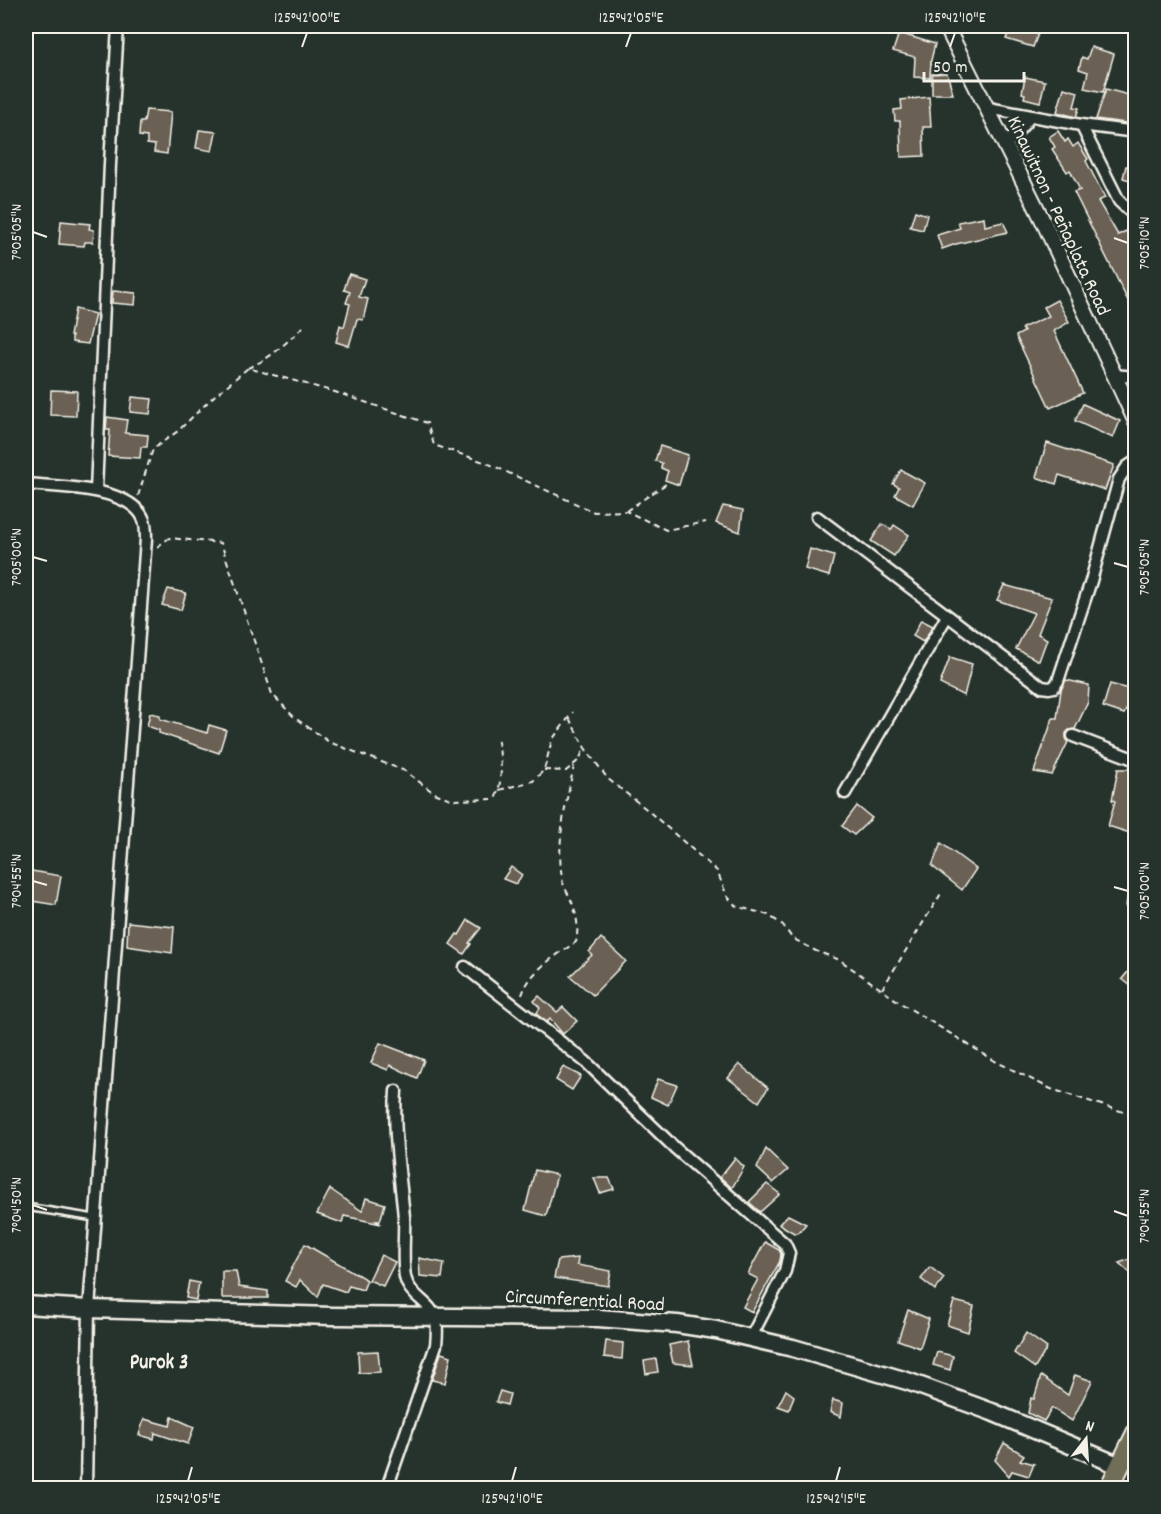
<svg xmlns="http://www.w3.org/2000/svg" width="1161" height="1514" viewBox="0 0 1161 1514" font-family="Dekko,sans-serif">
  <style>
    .building { fill: #6a6152; stroke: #f4f1e8; stroke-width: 1.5 }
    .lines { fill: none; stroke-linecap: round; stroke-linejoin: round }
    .service-casing { stroke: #f4f1e8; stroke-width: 10 }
    .minor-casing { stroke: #f4f1e8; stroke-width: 15 }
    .tertiary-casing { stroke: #f4f1e8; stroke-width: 18 }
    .secondary-casing { stroke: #f4f1e8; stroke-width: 21 }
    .primary-casing { stroke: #f4f1e8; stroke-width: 22 }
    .path { stroke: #f4f1e8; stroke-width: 2; stroke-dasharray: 6 4.5; stroke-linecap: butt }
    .service { stroke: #26332d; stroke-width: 5 }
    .minor { stroke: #26332d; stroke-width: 10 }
    .tertiary { stroke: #26332d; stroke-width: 14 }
    .secondary { stroke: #26332d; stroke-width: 16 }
    .primary { stroke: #716e59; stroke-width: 18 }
    .ticks { fill: none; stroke: #f4f1e8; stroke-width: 2 }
    .labels { text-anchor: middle; stroke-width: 6; stroke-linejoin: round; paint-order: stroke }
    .street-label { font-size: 20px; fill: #f4f1e8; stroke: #26332d }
    .neighbourhood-label { font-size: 21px; font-weight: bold; fill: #f4f1e8; stroke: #26332d }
    .neatline { fill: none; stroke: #f4f1e8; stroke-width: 2 }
    .ticks-label { font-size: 15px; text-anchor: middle; fill: #f4f1e8 }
  </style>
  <rect width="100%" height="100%" fill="#26332d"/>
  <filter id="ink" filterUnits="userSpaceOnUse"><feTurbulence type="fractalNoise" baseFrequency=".0167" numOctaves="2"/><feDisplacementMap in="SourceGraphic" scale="12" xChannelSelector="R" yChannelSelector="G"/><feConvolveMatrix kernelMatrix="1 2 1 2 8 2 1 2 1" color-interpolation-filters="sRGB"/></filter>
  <g filter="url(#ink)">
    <g class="building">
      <path d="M1011,26h30l-8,21 -27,-8z"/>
      <path d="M899,33l36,11 -4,16 -1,18 -16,-1 1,-20 -22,-6z"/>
      <path d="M1091,47l23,7 -11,38 -19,-4 4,-16 -9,-3 3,-12 5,2z"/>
      <path d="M947,73l6,21h-21v-20z"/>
      <path d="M1025,77l20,4 -5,21 -16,-4 1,-4 -3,-1z"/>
      <path d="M1064,88l14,4 -4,15 5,1 -3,9 -19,-5z"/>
      <path d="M1106,89l30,8v18l-3,9 -37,-5z"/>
      <path d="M929,97l2,30h-8l1,29 -23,1 -1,-36h-5l-1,-11 8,-1 -1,-9z"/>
      <path d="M146,110l25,2 -4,42 -13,-2 1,-7 -8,-1v-7l-8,-1 1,-14h4z"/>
      <path d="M199,130l17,2 -4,19 -16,-3z"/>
      <path d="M1058,131l7,11 3,-3 5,8 5,-4 10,16 -2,2 19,37 -7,3 20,34 8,-4 10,18v68l-62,-125 6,-2 -10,-20 -3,2 -15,-23 3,-2 -6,-10z"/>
      <path d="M1126,166l10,3v13l-13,-4z"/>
      <path d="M915,211l12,4 -4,15 -13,-3z"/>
      <path d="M984,217l1,9 18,-4 5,10 -52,12 -14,5 -5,-14 23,-7 -2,-6z"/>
      <path d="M61,221l29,3 -1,5 5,1 -1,12h-8l-1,4 -25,-2z"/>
      <path d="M349,274l16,5 -6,18 9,2 -5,21 -6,-1 -8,27 -13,-4 4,-17 4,2 6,-23 -4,-1 4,-11 -6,-2z"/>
      <path d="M113,291l23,2 -1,12 -23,-2z"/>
      <path d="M1057,300l12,22 -15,9 29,62 -33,15 -34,-72 8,-4 -2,-4 27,-12 -5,-9z"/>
      <path d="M75,309l20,5 -7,30 -16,-2v-6h-2z"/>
      <path d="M51,390l26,1 -1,25 -26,-1z"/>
      <path d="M132,397l20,2 -2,15 -20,-2z"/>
      <path d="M1083,404l37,17 -7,17 -38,-17z"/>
      <path d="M107,417l20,3 -2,13 23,2 -1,12h-6l-1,11 -32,-2 2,-26h-4z"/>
      <path d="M1047,443l67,22 -9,25 -46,-15 -3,9 -20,-7z"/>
      <path d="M660,446l28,9 -9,30 -14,-5 3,-9 -7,-3 1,-5 -7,-2z"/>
      <path d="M901,470l24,13 -12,22 -18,-10 4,-8 -6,-3z"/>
      <path d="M723,506l20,4 -3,22 -24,-9z"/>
      <path d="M882,524l9,6 3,-5 15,10 -15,21 -23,-15z"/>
      <path d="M810,549l24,7 -5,20 -24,-7z"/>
      <path d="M1004,585l48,13 -14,36 9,5 -8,22 -23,-12 18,-36 -37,-13z"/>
      <path d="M168,589l18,4 -5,17 -19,-5z"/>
      <path d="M921,620l12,6 -10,16 -10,-6z"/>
      <path d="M950,657l22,7 -8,32 -24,-12z"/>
      <path d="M1066,680l23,5 -1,17 -13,27 -6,1 -3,3v5l2,4 -16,33 -18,-3 19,-54h4l4,-28z"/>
      <path d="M1110,684l26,7 -12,23 -21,-7z"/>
      <path d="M150,713l10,2v4l47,14 2,-8 17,5 -7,23 -60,-20v-3l-12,-4z"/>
      <path d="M1118,769h18v53l-3,12 -25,-8 7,-25 -3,-1z"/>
      <path d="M857,806l15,12 -18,17 -12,-9z"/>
      <path d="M941,843l35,26 -14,21 -30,-24z"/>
      <path d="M511,867l11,8 -6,9 -13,-5z"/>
      <path d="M26,870l35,6 -5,29 -30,-5z"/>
      <path d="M468,920l13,8 -12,15 2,1 -7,10 -14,-10 7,-10 2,1z"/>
      <path d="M128,922l46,5 -2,26 -45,-7z"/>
      <path d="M601,938l25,23 -33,34 -23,-19 22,-21 -3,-3z"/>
      <path d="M1136,962v28l-14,-11z"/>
      <path d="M539,996l18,16 6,-5 14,14 -14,13 -13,-15 -3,3 -11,-8 4,-6 -6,-7z"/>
      <path d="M380,1043l44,17 -7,18 -27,-13 -2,5 -17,-7z"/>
      <path d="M739,1064l29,24 -9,14 -31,-24z"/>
      <path d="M563,1067l18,9 -9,14 -16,-10z"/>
      <path d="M658,1079l19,6 -9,20 -17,-8z"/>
      <path d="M766,1149l22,21 -15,13 -16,-15z"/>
      <path d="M735,1158l9,9 -12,21 -12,-11z"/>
      <path d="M535,1170l22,5 -11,41 -21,-6z"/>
      <path d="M594,1178h15l5,11 -14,4z"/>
      <path d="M767,1184l13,10 -20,18 -11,-10z"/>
      <path d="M330,1189l32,22 4,-13 19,6 -5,17h-4l5,3 -37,-8 -2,7 -25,-9z"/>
      <path d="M788,1215l18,9 -8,9h-4l-15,-9z"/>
      <path d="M765,1242l14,8 2,4 -1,7 -28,51 -9,-5 15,-28 -10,-5z"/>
      <path d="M305,1244l62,36 -4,10 -14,-4 -3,6 -23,-8 -5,13 -18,-17 -4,7 -11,-6z"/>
      <path d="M381,1255l14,7 -12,24 -14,-6z"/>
      <path d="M1136,1257v21l-17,-15z"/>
      <path d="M419,1258l25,5 -2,15 -22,-2z"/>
      <path d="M578,1258l-1,7 34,6 -3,15 -54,-8 4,-18z"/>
      <path d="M930,1267l14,11 -9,12 -14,-11z"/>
      <path d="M222,1271h14l3,16 29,4v7h-46z"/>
      <path d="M189,1281l10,2 -3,17 -10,-2z"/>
      <path d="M954,1301l20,5 -6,26 -21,-7z"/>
      <path d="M908,1310l21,9 -9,29 -22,-8z"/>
      <path d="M1026,1333l21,15 -12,20 -21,-15z"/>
      <path d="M606,1341l17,2 -1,16 -18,-2z"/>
      <path d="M688,1341l5,24 -20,-2 -4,-18z"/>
      <path d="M378,1351l2,21 -21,1 -1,-21z"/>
      <path d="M937,1352l16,4 -3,14 -17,-5z"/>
      <path d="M441,1353l10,3 -6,27 -13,-3z"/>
      <path d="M656,1359l2,13 -12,2 -2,-13z"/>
      <path d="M1075,1375l17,6 -20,40 -20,-13 -8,13 -16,-8 3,-15 3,1 7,-23 27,19z"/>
      <path d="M786,1390l8,6 -5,14 -11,-4z"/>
      <path d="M500,1391l10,3 -3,11 -11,-3z"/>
      <path d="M833,1400l10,3 -2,14 -11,-5z"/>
      <path d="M172,1417l22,10 -6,17 -33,-11 -1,6 -15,-4 5,-16 26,7z"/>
      <path d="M1004,1443l20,12 -4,5 14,4 -5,12 -17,-5 -3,5 -14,-16z"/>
    </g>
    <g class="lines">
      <defs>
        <path id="service" d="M26,1207l69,11"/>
        <g id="minor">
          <path d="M988,108l93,17 38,76 17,16"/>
          <path d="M1081,125l55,7"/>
          <path d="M1005,146l26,-30"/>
          <path d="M1113,375l23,2"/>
          <path d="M26,484c30,3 105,2 118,36 2,5 2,13 2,19l-57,770 -3,179"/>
          <path d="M96,491l14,-327 8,-138"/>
          <path d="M817,517l225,170 7,1 5,-1 4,-6 33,-100 28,-102 8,-12 9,-6"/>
          <path d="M1073,736l63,24"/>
          <path d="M845,793l102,-177"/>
          <path d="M1136,887l-3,18 3,7"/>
          <path d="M465,967l121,95 89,86 110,96 4,9 -4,18 -34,66"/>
          <path d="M387,1488l49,-143c1,-9 2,-19 -1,-28 -5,-15 -26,-21 -30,-40 -3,-20 0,-41 -1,-60 -4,-43 -11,-83 -8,-126"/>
        </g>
        <path id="tertiary" d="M946,26l98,197 92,199"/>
        <path id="secondary" d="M26,1305l63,4 243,7 266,2 79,6 39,6 77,18 114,33 85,31 128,54"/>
        <path id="primary" d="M1109,1488l27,-55"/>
      </defs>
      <use href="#service" class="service-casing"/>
      <use href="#minor" class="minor-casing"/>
      <use href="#tertiary" class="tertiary-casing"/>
      <use href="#secondary" class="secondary-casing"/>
      <use href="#primary" class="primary-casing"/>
      <g class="path">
        <path d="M248,368c22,-9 38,-25 55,-41"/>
        <path d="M138,496l15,-47 25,-18 35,-34 35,-29 87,24 92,31 7,22 53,18 107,49 32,-1 40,19 40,-8"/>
        <path d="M626,511l40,-27"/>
        <path d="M157,547l12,-9 52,5 51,151 23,24 34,24 76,29 29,22 20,7 41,-1c9,-19 6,-42 2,-62"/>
        <path d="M569,718l16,30 23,31 37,29 72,63 10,25 9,10 32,9 15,10 9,13 24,13 24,9 59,42 96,59 56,28 85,27"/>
        <path d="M544,770l22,1 13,-11 5,-11"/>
        <path d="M499,790l34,-9 11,-11 8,-30 21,-28"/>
        <path d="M882,989l60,-97"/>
        <path d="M522,995c8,-25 34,-39 54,-53 3,-15 1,-28 -5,-42 -2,-5 -6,-11 -8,-17 -8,-38 3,-80 11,-117"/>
      </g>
      <use href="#service" class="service"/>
      <use href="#minor" class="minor"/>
      <use href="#tertiary" class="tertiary"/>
      <use href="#secondary" class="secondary"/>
      <use href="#primary" class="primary"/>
    </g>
  </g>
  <path class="ticks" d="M302,47l5,-14M626,47l5,-14M950,47l5,-14M33,232l14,5M1114,238l14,5M33,557l14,4M1114,563l14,4M33,881l14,4M1114,887l14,4M33,1205l14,5M1114,1211l14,5M188,1481l4,-14M512,1481l4,-14M836,1481l4,-14"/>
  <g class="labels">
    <g class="street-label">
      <text transform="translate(1060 215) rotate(65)" y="7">Kinawitnon - Peñaplata Road</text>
      <text transform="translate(585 1299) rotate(3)" y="7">Circumferential Road</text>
    </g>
    <g class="neighbourhood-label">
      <text x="159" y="1368">Purok 3</text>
    </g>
  </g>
  <rect width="1161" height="1514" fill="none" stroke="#26332d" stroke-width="66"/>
  <g transform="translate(1086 1439) rotate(17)" stroke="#26332d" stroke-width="4.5" paint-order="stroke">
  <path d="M0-4.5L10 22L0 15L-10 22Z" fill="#f4f1e8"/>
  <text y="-9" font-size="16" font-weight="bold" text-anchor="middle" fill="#f4f1e8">N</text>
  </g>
  <path d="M924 72v9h100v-9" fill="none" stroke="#f4f1e8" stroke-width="3"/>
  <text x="933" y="72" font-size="18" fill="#f4f1e8" stroke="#26332d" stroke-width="4.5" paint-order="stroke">50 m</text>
  <rect x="33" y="33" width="1095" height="1448" class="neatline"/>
  <g class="ticks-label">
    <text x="307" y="22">125°42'00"E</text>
    <text x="631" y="22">125°42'05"E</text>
    <text x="955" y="22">125°42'10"E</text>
    <text transform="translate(16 232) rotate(-90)" y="5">7°05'05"N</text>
    <text transform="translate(1144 243) rotate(-90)" y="5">7°05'10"N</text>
    <text transform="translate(16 557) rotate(-90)" y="5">7°05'00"N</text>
    <text transform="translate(1144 567) rotate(-90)" y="5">7°05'05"N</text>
    <text transform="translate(16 881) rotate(-90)" y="5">7°04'55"N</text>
    <text transform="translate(1144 891) rotate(-90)" y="5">7°05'00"N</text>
    <text transform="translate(16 1205) rotate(-90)" y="5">7°04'50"N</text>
    <text transform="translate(1144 1216) rotate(-90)" y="5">7°04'55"N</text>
    <text x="188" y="1503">125°42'05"E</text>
    <text x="512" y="1503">125°42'10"E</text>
    <text x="836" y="1503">125°42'15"E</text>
  </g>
</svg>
